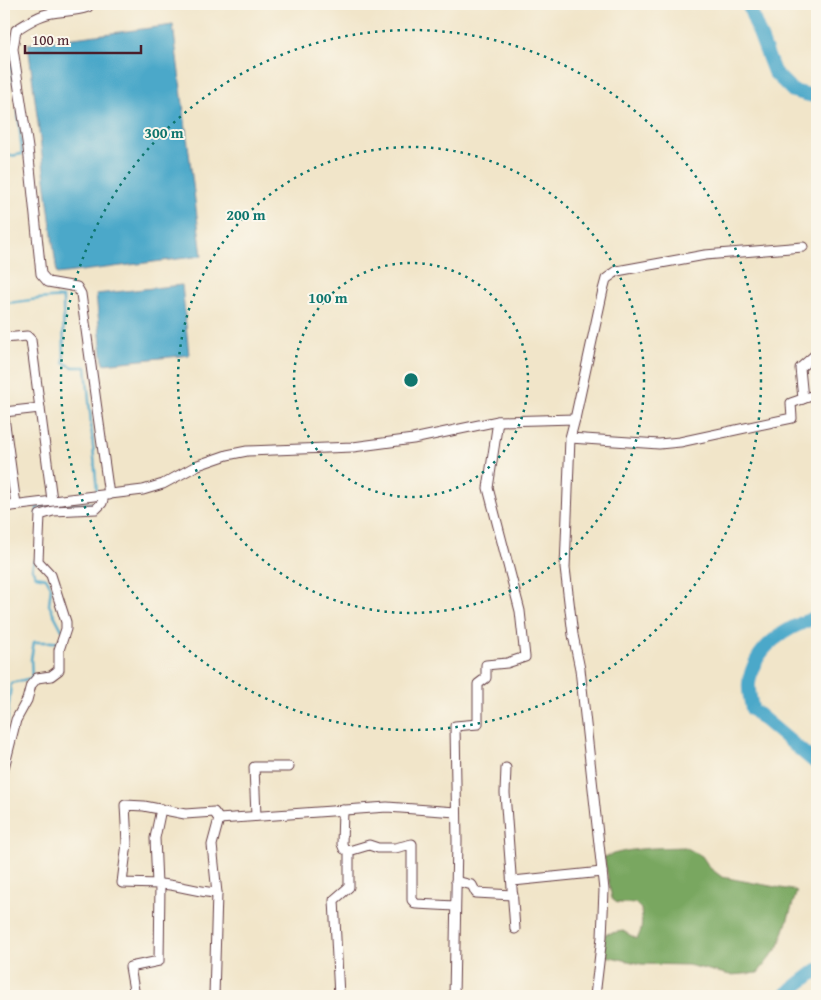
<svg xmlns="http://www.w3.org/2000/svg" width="821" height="1000" viewBox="0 0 821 1000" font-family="'Gentium Book Plus',serif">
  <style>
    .forest { fill: #79a761; stroke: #626346 }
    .water { fill: #4ba8c9; stroke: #4a647a }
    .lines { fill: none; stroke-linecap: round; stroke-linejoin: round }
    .stream { stroke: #4ba8c9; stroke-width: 2.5 }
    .river { stroke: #4ba8c9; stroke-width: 14 }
    .street-casing { stroke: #633d43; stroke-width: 11 }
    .street { stroke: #fff; stroke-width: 9 }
    .ring { fill: none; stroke: #0f766e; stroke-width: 2.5; stroke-dasharray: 2.5 5 }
    .centre { fill: #0f766e; stroke: #fbf7ec; stroke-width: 2.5 }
    .ring-label { font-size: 15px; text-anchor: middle; font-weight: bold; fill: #0f766e; stroke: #fbf7ec; stroke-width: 4; stroke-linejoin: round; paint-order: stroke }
  </style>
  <rect width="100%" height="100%" fill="#fbf7ec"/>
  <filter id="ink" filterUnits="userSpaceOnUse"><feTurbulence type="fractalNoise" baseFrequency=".02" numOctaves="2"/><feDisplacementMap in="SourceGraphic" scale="10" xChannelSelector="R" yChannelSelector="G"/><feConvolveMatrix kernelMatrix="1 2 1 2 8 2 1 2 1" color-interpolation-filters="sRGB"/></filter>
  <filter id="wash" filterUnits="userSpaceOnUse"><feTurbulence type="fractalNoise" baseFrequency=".0096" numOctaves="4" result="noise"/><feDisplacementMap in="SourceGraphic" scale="20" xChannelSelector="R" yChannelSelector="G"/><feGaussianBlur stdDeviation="1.12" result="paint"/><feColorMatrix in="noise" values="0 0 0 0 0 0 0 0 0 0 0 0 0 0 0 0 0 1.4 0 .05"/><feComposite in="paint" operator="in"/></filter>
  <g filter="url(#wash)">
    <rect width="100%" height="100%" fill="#f1e5c9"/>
    <path class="forest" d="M685,847l17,9 8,12 12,9 75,14 -18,55 -21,27 -28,2 -42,-10 -47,-1 -39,-9 3,-21 18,-3 14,8c6,-10 5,-19 4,-30l-6,-6h-18l-5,-4 -8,-42c27,-10 53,-9 81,-10z"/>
    <g class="water">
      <path d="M173,25l29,231 -145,18 -29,-230z"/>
      <path d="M182,285l7,70 -86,9 -7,-70z"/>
    </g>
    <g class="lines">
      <g class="stream">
        <path d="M4,9l5,19 1,16"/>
        <path d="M10,59l5,29"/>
        <path d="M4,157l18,-3 -4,-43"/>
        <path d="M4,301l2,2c19,-1 38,-7 57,-5l1,65 9,4h13l12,136 -61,4v7"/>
        <path d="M34,560l-2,9 4,7 10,2 5,9 -2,18 13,25"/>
        <path d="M4,725l3,-3 4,-39 21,-5 -1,-19 3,-17h24"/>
      </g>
      <g class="river">
        <path d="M748,4l26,68 19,19 24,6"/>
        <path d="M817,617c-31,11 -63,29 -68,66 -1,8 2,18 3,26l65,55"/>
        <path d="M783,996l34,-26"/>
      </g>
    </g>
  </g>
  <g filter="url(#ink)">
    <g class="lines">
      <defs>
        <g id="street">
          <path d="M88,7c-12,4 -23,4 -36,6 -13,2 -25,10 -36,17l-3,19 15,99 13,126 7,8 29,5 4,7 28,201"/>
          <path d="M4,338l23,-2 4,4 21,160"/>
          <path d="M803,399l-3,-31 17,-15"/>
          <path d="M4,412l36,-4"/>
          <path d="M4,417l12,88"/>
          <path d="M575,419l28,-129 3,-11 11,-8 88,-16 98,-8"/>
          <path d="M570,438l89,6 21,-2 112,-24 -1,-15 26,-9"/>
          <path d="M4,507l139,-17 20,-6 35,-19 29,-10 20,-4 106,-4 60,-8 85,-18 77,-2 -5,19 -5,130 8,67 7,34 24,221 -2,47 -7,59"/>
          <path d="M4,768l12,-48 11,-20 4,-15 6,-7 14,-2 8,-6v-20l7,-21v-7l-15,-47 -13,-14 2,-46 13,-4 43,-2 6,-6 2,-7"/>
          <path d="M506,768l-1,25 10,136"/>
          <path d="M256,816l-2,-49h35"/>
          <path d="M219,819l168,-12 69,5"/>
          <path d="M349,851l20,-6 9,3h17l17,-4v56l4,4 39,2"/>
          <path d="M456,881l16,4 4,8 37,2"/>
          <path d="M513,881l89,-9"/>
          <path d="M157,884l-2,-46 6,-29"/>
          <path d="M160,884c20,1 37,8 57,9"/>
          <path d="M135,996l-5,-29 29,-6 1,-77 -38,-1 5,-40 -2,-38 19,1 41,8 29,-2 5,7 -7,26 5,48 -3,103"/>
          <path d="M339,996l-5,-96 15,-13v-36l-5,-2 -2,-5 1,-34"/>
          <path d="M454,996l3,-155 -2,-115 23,-2v-40l8,-6v-13l21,-2 18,-6 -5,-46 -32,-123 10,-67"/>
        </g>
      </defs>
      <use href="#street" class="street-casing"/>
      <use href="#street" class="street"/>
    </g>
  </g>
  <g class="ring">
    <circle cx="411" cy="380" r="117"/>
    <circle cx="411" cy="380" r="233"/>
    <circle cx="411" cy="380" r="350"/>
  </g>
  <circle cx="411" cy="380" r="8" class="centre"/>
  <g class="ring-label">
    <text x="164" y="138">300 m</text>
    <text x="246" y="220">200 m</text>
    <text x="328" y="303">100 m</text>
  </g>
  <rect width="821" height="1000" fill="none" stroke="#fbf7ec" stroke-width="20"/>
  <path d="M25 45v8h116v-8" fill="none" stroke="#4a1f2b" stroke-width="2.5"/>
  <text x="32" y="45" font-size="15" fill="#4a1f2b" stroke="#fbf7ec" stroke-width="4" paint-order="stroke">100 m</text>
</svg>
